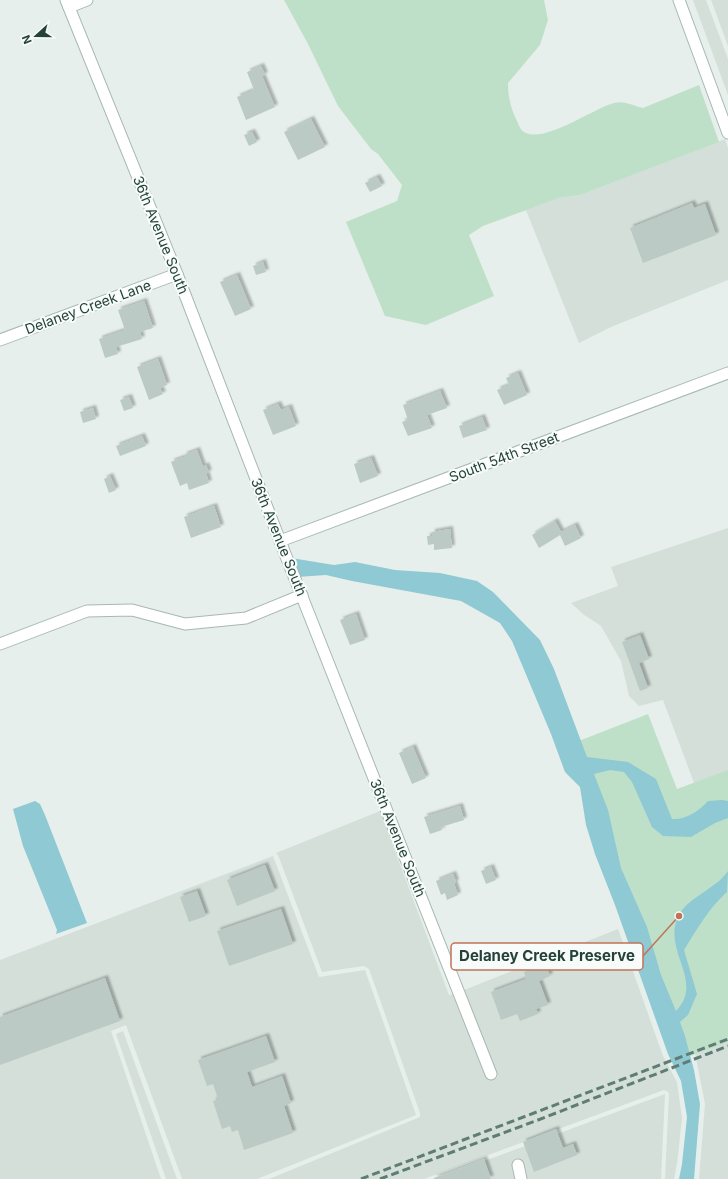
<svg xmlns="http://www.w3.org/2000/svg" width="728" height="1179" viewBox="0 0 728 1179" font-family="Inter,sans-serif">
  <style>
    .built { fill: #d4dfda }
    .green { fill: #bfe0c8 }
    .water { fill: #8ec9d4 }
    .building { fill: #bbcac4; filter: url(#shadow) }
    .lines { fill: none; stroke-linecap: round; stroke-linejoin: round }
    .minor-casing { stroke: #a8b8b2; stroke-width: 13 }
    .minor { stroke: #fff; stroke-width: 11 }
    .rail { stroke: #5f7d75; stroke-width: 3; stroke-dasharray: 8 4; stroke-linecap: butt }
    .labels { text-anchor: middle; stroke-width: 4; stroke-linejoin: round; paint-order: stroke }
    .street-label { font-size: 14px; fill: #24423a; stroke: #f7fbf9 }
    .leader { fill: none; stroke: #c07456; stroke-width: 1.5 }
    .callout-dot { fill: #c07456; stroke: #f7fbf9; stroke-width: 1.5 }
    .callout { fill: #f7fbf9; stroke: #c07456; stroke-width: 1.5 }
    .callout-label { font-size: 15px; text-anchor: middle; font-weight: bold; fill: #24423a }
  </style>
  <defs>
    <filter id="shadow"><feDropShadow dx="3" dy="-3" stdDeviation="1" flood-color="#0004"/></filter>
  </defs>
  <rect width="100%" height="100%" fill="#e6efeb"/>
  <g class="built">
    <path d="M693,0h13l22,59v36z"/>
    <path d="M711,0h17v46z"/>
    <path d="M725,139l3,9v132l-117,47 -32,16 -53,-133 33,-12 21,-3z"/>
    <path d="M728,528v249l-32,11 -33,-88 -24,6 -10,-10 -8,-35 -20,-35 -18,-12 -12,-11 47,-17 -7,-19z"/>
    <path d="M380,811l69,184 4,-1 35,87 10,-4 -34,-87 154,-61 45,127 14,26 5,36 -5,46 -3,15h-9l4,-85 -1,-2 -4,-2 -240,89h-155l151,-62v-4l-51,-144 -5,-3 -42,6 -44,-117 -2,-2z"/>
    <path d="M273,856l46,121 46,-7 51,145 -159,64h-75l-56,-154 -15,6 50,148h-161v-219z"/>
    <path d="M123,1031l54,148h-11l-50,-145z"/>
    <path d="M728,1040v139h-29l6,-75 -10,-51z"/>
    <path d="M665,1094l-4,85h-225z"/>
  </g>
  <g class="green">
    <path d="M284,0h260l4,20 -8,25 -32,38c0,14 3,26 9,38 2,5 4,10 9,12 21,9 66,-24 88,-30 10,-3 20,3 29,5l56,-23 20,57 -139,53 -21,3 -76,28 -14,9 25,61 -68,29 -41,-9 -39,-94 51,-21 5,-16 -24,-31 -7,-5 -33,-43 -30,-62z"/>
    <path d="M648,714l29,75 51,-19v272l-43,16 -119,-312z"/>
  </g>
  <g class="water">
    <path d="M291,558l43,7 21,-3 40,8 45,3 37,8 16,11 47,48 14,29 33,88 41,5 28,17 16,40c14,1 27,-8 36,-18l14,-1 6,1v17l-13,5 -24,14 -28,-1 -11,-9 -20,-45 -8,-10 -14,-2 -16,4 14,36 13,58 26,59 14,48 15,36c30,-31 -17,-62 4,-98 7,-12 24,-20 35,-29 5,-3 9,-8 13,-13l-1,21c-18,16 -30,37 -43,58l13,44 -9,21 -8,7 5,14 9,34 6,34 -6,75h-15l3,-15 5,-47 -6,-36 -13,-27 -53,-149 -20,-51 -9,-29 -6,-38 -15,-15 -14,-38 -39,-93 -12,-18 -39,-22 -109,-20 -26,-6 -29,2z"/>
    <path d="M35,801l5,3 5,11 42,108 -31,11 1,-4 -34,-84 -10,-37z"/>
  </g>
  <g class="building">
    <path d="M261,66l4,9 -3,1 13,31 -29,13 -9,-23 17,-7 -7,-18z"/>
    <path d="M311,119l14,28 -27,13 -14,-28z"/>
    <path d="M252,132l5,10 -8,4 -5,-11z"/>
    <path d="M377,177l5,9 -12,6 -5,-9z"/>
    <path d="M692,203l2,5 11,-4 11,31 -73,28 -13,-35z"/>
    <path d="M263,262l3,10 -10,3 -3,-9z"/>
    <path d="M237,275l14,34 -16,7 -15,-34z"/>
    <path d="M144,301l9,27 -13,4 2,7 -26,8 2,7 -13,4 -6,-19 26,-9 -7,-20z"/>
    <path d="M158,359l9,26 -7,3 3,6 -14,6 -12,-33z"/>
    <path d="M518,373l9,22 -23,10 -7,-15 12,-5 -3,-7z"/>
    <path d="M440,391l7,17 -20,7 5,13 -24,8 -6,-14 6,-2 -5,-15z"/>
    <path d="M129,397l4,11 -9,3 -4,-11z"/>
    <path d="M278,404l3,6 8,-3 7,19 -23,9 -10,-25z"/>
    <path d="M93,408l3,11 -13,4 -3,-11z"/>
    <path d="M482,417l5,13 -24,8 -4,-12z"/>
    <path d="M142,436l4,10 -26,10 -4,-10z"/>
    <path d="M197,450l6,17 3,-2 3,8h-3l3,10 -20,7 -2,-7 -7,3 -9,-24 13,-5v-2z"/>
    <path d="M371,458l7,18 -18,7 -6,-19z"/>
    <path d="M110,476l6,14 -7,3 -5,-14z"/>
    <path d="M214,506l7,21 -30,11 -7,-21z"/>
    <path d="M555,521l6,11 14,-7 6,13 -16,8 -5,-11 -21,13 -7,-13z"/>
    <path d="M450,529l2,19 -18,2v-6l-6,1 -1,-9h5v-4z"/>
    <path d="M356,614l9,26 -15,5 -10,-25z"/>
    <path d="M640,635l9,24 -10,4 9,25 -8,3 -18,-49z"/>
    <path d="M413,747l13,31 -14,6 -13,-31z"/>
    <path d="M460,806l4,14 -23,7 1,3 -12,4 -6,-17z"/>
    <path d="M265,865l10,26 -38,15 -10,-26z"/>
    <path d="M491,867l5,13 -10,4 -5,-13z"/>
    <path d="M453,874l3,8 -2,1 4,12 -11,5 -2,-7 -4,2 -5,-14z"/>
    <path d="M197,891l9,25 -17,6 -9,-25z"/>
    <path d="M281,909l12,35 -64,22 -12,-35z"/>
    <path d="M545,963l5,13 -11,5 9,24 -12,4 2,5 -18,7 -3,-7 -16,6 -10,-28 35,-13 -2,-7z"/>
    <path d="M105,978l15,43 -120,44v-48z"/>
    <path d="M266,1036l9,26 -28,10 5,15 30,-11 9,27 -7,3 9,27 -49,17 -6,-20 -6,2 -2,-6 -8,3 -9,-28 5,-2 -5,-15 -6,2 -9,-26z"/>
    <path d="M556,1129l7,19 10,-4 4,11 -43,17 -11,-30z"/>
    <path d="M484,1159l7,20h-57v-1z"/>
  </g>
  <g class="lines">
    <defs>
      <g id="minor">
        <path d="M66,0l111,274 103,267 211,533"/>
        <path d="M679,0l49,133"/>
        <path d="M69,7l18,-7"/>
        <path d="M0,340l177,-66"/>
        <path d="M280,541l448,-168"/>
        <path d="M0,644l87,-33 45,-1 53,14 61,-6 56,-23"/>
        <path d="M518,1165l3,14"/>
      </g>
    </defs>
    <use href="#minor" class="minor-casing"/>
    <use href="#minor" class="minor"/>
    <g class="rail">
      <path d="M361,1179l367,-140"/>
      <path d="M380,1179l158,-59 190,-74"/>
    </g>
  </g>
  <g class="labels">
    <g class="street-label">
      <text transform="translate(161 235) rotate(68)" y="5">36th Avenue South</text>
      <text transform="translate(88 307) rotate(-20)" y="5">Delaney Creek Lane</text>
      <text transform="translate(504 457) rotate(-21)" y="5">South 54th Street</text>
      <text transform="translate(279 537) rotate(68)" y="5">36th Avenue South</text>
      <text transform="translate(398 838) rotate(68)" y="5">36th Avenue South</text>
    </g>
  </g>
  <path class="leader" d="M679 916L643 956"/>
  <circle class="callout-dot" cx="679" cy="916" r="4"/>
  <rect class="callout" x="451" y="943" width="192" height="27" rx="4"/>
  <g class="callout-label">
    <text x="547" y="961">Delaney Creek Preserve</text>
  </g>
  <g transform="translate(36 36) rotate(249)" stroke="#f7fbf9" stroke-width="3" paint-order="stroke">
  <path d="M0-3L7 15L0 10L-7 15Z" fill="#24423a"/>
  <text y="-6" font-size="11" font-weight="bold" text-anchor="middle" fill="#24423a">N</text>
  </g>
</svg>
